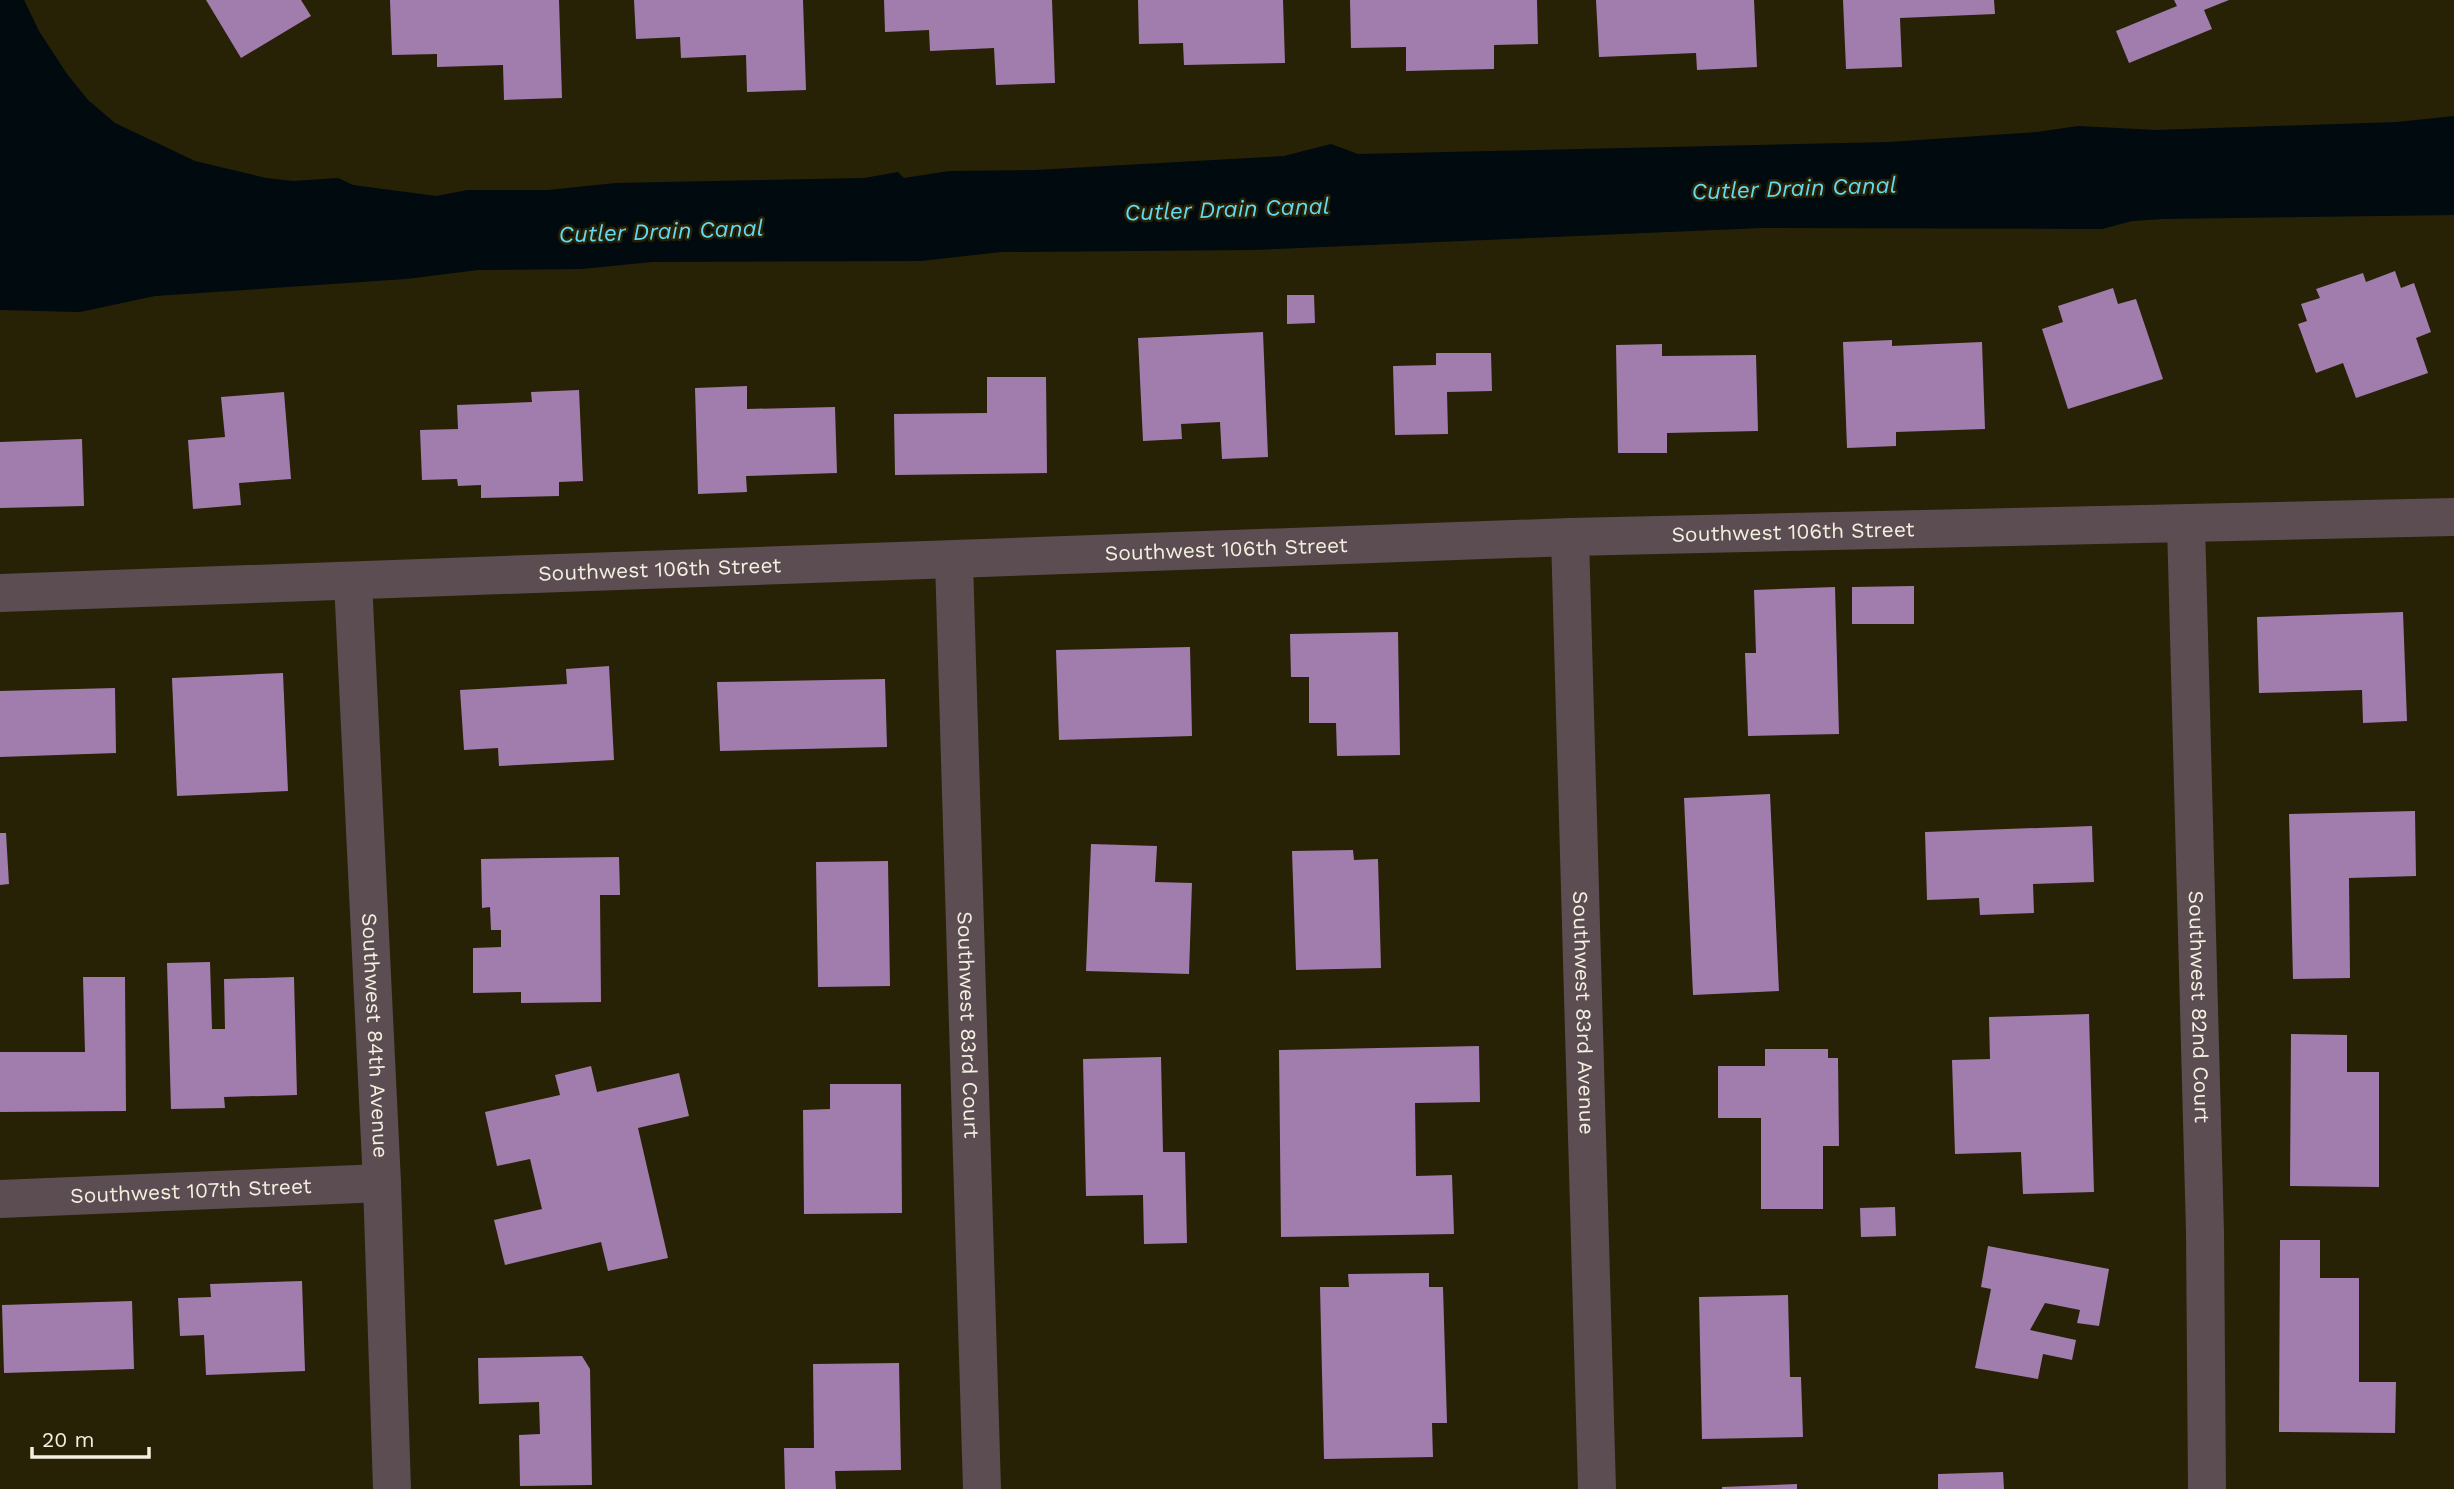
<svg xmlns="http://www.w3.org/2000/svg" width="2454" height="1489" viewBox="0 0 2454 1489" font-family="'Work Sans',sans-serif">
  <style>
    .water { fill: #000a0f }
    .building { fill: #a17dad }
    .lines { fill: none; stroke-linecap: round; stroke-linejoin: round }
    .street { stroke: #5b4d51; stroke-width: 38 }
    .labels { text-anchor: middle; stroke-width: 5; stroke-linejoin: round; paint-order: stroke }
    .street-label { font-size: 21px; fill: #f3f0e0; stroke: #272105 }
    .water-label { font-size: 23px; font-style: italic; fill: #63d9f2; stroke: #272105 }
  </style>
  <rect width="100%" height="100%" fill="#272105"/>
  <path class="water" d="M0,0h24l15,31 28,43 21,26 27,23 80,38 71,17 27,3 45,-3 15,7 83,11 32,-6h80l68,-7 248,-5 34,-6 6,6 45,-7 86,-1 249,-14 47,-12 27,10 531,-12 148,-10 41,-6 78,4 241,-8 57,-6v99l-291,4 -31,2 -30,8 -341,-1 -508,22 -252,2 -80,9 -269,1 -70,7 -104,1 -72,9 -251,17 -75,16 -80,-2z"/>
  <g class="building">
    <path d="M206,0h95l10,16 -70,42z"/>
    <path d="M390,0h169l3,98 -58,2 -1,-35 -66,2v-13l-45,1z"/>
    <path d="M634,0h169l3,90 -59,2 -1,-37 -65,3 -1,-21 -44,2z"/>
    <path d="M884,0h168l3,83 -59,2 -2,-37 -64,3 -1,-21 -44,2z"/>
    <path d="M1138,0h145l2,63 -101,2 -1,-22 -44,1z"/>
    <path d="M1350,0h187l1,44 -44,1v24l-88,2v-24l-55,1z"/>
    <path d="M1596,0h158l3,67 -60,3 -1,-17 -97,4z"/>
    <path d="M1843,0h151l1,14 -95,4 2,49 -56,2z"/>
    <path d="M2174,0h55l-25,10 8,19 -83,34 -13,-32 61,-25z"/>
    <path d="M2395,271l6,17 13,-5 17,49 -15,6 12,35 -72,25 -13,-35 -27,10 -18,-49 9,-3 -6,-17 19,-6 -4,-9 47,-16 3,9z"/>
    <path d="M2113,288l5,16 18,-5 27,80 -95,30 -26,-80 21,-7 -5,-16z"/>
    <path d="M1287,295h27l1,28 -28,1z"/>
    <path d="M1263,332l5,125 -46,2 -2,-37 -39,2 1,15 -39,2 -5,-103z"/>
    <path d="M1892,340v6l90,-4 3,87 -89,3v14l-49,2 -4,-106z"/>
    <path d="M1662,344v12l94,-1 2,76 -91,2v20h-49l-2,-108z"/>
    <path d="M1436,353h55l1,38 -45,1 1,42 -53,1 -2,-69 43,-1z"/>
    <path d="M987,377h59l1,96 -152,2 -1,-61 93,-1z"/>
    <path d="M747,386v23l88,-2 2,66 -91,3 1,16 -49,2 -3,-106z"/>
    <path d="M579,390l4,91 -24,1v14l-78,2v-13l-23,1 -1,-7 -35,1 -2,-50 38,-1 -1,-24 75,-3 -1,-10z"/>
    <path d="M284,392l7,87 -52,4 2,22 -48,4 -5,-69 37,-3 -4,-40z"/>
    <path d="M82,439l2,67 -84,2v-66z"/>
    <path d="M1914,586v38h-62v-37z"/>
    <path d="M1835,587l4,147 -91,2 -3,-83h11l-2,-63z"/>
    <path d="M2403,612l4,109 -44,2 -1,-33 -103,3 -2,-76z"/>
    <path d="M1398,632l2,123 -63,1 -1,-33h-27v-46h-18l-1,-43z"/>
    <path d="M1190,647l2,89 -133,4 -3,-90z"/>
    <path d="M609,666l5,94 -115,6 -1,-18 -34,2 -4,-60 107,-6 -1,-15z"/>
    <path d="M283,673l5,118 -111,5 -5,-118z"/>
    <path d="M885,679l2,68 -167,4 -3,-69z"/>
    <path d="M115,688l1,65 -116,4v-66z"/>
    <path d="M1770,794l9,197 -86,4 -9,-197z"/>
    <path d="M2415,811l1,65 -67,2 1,100 -57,1 -4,-165z"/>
    <path d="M2092,826l2,56 -61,2 1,29 -54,2 -1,-17 -52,2 -2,-68z"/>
    <path d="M0,833h6l3,51 -9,1z"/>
    <path d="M1091,844l66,2 -2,36 37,1 -3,91 -103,-3z"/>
    <path d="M1353,850l1,10 24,-1 3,109 -85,2 -4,-119z"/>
    <path d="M619,857l1,38h-20l1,107 -80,1v-11l-48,1v-45l28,-1v-17h-10l-1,-23 -8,1 -1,-49z"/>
    <path d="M888,861l2,125 -72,1 -2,-125z"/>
    <path d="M210,962l2,67h13l-1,-50 70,-2 3,118 -73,2 1,11 -54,1 -4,-146z"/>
    <path d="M83,977h42l1,134 -126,1v-60h85z"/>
    <path d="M2089,1014l5,178 -71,2 -2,-42 -66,2 -3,-94 38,-1 -1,-42z"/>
    <path d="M2291,1034l56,1v37h32v115l-89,-1z"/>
    <path d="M1479,1046l1,56 -65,1 1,73 36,-1 2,59 -173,3 -2,-187z"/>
    <path d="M1765,1049h63v9h10l1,88h-16v63h-62v-91h-43v-52h47z"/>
    <path d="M1161,1057l2,95h22l2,91 -43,1 -1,-49 -57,1 -3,-137z"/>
    <path d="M591,1066l6,26 82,-19 10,43 -51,12 30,130 -60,13 -7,-29 -96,23 -11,-45 48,-11 -12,-50 -33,7 -12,-54 75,-17 -5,-20z"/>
    <path d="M830,1084h71l1,129 -98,1 -1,-104 27,-1z"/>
    <path d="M1895,1207l1,29 -35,1 -1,-29z"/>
    <path d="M2280,1240h40v38h39v104h37l-1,51 -116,-1z"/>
    <path d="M1988,1246l121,23 -10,57 -22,-3 3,-13 -35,-7 -15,27 46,10 -4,20 -29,-6 -5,25 -63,-11 16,-79 -10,-2z"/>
    <path d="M1429,1273v14h14l4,136h-15l1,34 -109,2 -4,-172h29l-1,-13z"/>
    <path d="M302,1281l3,90 -99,4 -2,-40 -24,1 -2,-38 33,-1 -1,-13z"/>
    <path d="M1788,1295l2,82h11l2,60 -101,2 -3,-142z"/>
    <path d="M132,1301l2,68 -130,4 -2,-68z"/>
    <path d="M582,1356l8,13 2,116 -72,1 -1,-51 21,-1 -1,-32 -60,2 -1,-46z"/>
    <path d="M899,1363l2,107 -66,1 1,18h-51l-1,-41h30l-1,-84z"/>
    <path d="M2003,1472l1,17h-66v-15z"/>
    <path d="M1797,1484v5h-75v-2z"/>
  </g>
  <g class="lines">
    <g class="street">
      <path id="s1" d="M2186,524l19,708 2,257"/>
      <path id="s2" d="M1570,537l27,952"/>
      <path id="s3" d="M954,561l28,928"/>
      <path id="s4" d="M353,581l29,602 10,306"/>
      <path id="s5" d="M0,593l1570,-56 884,-20"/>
      <path id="s6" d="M0,1199l382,-16"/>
    </g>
  </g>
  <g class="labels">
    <g class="street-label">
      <text dy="7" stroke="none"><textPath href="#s5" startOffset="1794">Southwest 106th Street</textPath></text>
      <text dy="7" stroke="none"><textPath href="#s5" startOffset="1227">Southwest 106th Street</textPath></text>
      <text dy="7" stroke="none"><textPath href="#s5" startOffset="660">Southwest 106th Street</textPath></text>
      <text dy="7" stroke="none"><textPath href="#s1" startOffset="483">Southwest 82nd Court</textPath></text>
      <text dy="7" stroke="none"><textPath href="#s2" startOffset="476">Southwest 83rd Avenue</textPath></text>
      <text dy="7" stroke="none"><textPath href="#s3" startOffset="464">Southwest 83rd Court</textPath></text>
      <text dy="7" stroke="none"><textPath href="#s4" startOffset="455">Southwest 84th Avenue</textPath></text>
      <text dy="7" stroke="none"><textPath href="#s6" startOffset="191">Southwest 107th Street</textPath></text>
    </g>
    <g class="water-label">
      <text transform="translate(1794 188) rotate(-2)" y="8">Cutler Drain Canal</text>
      <text transform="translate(1227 209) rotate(-2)" y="8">Cutler Drain Canal</text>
      <text transform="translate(661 231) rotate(-2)" y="8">Cutler Drain Canal</text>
    </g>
  </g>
  <path d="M32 1447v10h117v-10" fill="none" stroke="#f3f0e0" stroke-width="3.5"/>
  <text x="42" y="1447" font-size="21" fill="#f3f0e0" stroke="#272105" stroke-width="5" paint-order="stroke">20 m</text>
</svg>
